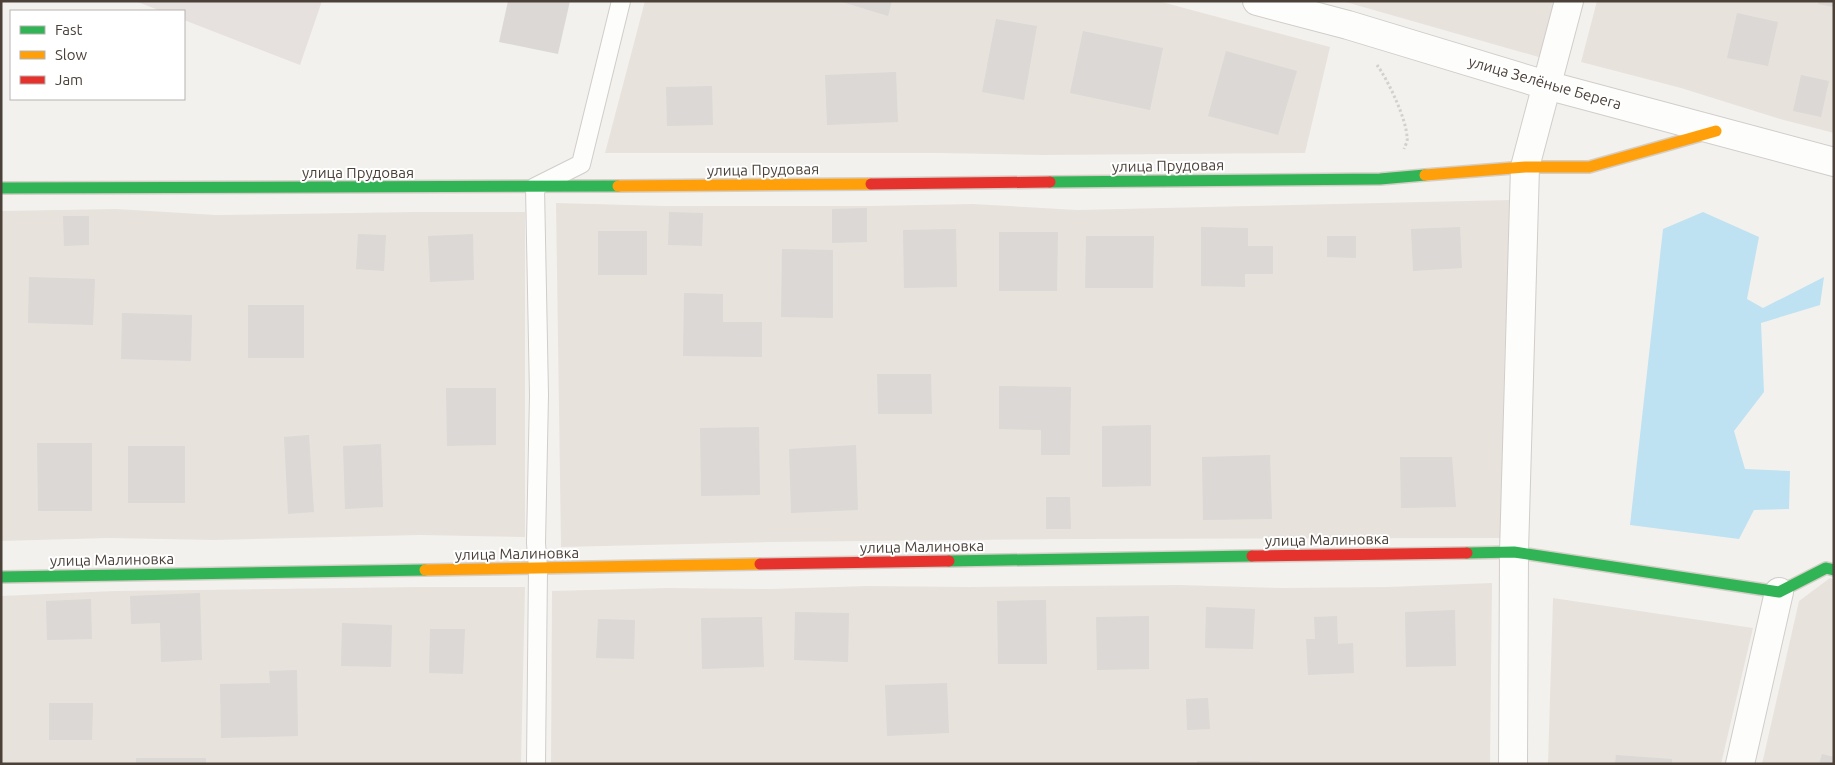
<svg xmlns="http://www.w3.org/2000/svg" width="1835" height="765" viewBox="0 0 1835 765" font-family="Ubuntu,sans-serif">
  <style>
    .residential { fill: #e7e2db }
    .industrial { fill: #e6e1de }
    .water { fill: #bee2f1 }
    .building { fill: #dbd8d5 }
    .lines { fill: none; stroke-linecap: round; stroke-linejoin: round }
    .lane-casing { stroke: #d0cdca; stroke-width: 20 }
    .street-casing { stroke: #d0cdca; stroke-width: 30 }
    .fast-casing { stroke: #d4cec6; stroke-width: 14 }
    .slow-casing { stroke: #d4cec6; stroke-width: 14 }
    .jam-casing { stroke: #d4cec6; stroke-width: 14 }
    .path { stroke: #d3d1cc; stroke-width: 3; stroke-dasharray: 2.5 2.5; stroke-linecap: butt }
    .lane { stroke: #fdfdfc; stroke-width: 18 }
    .street { stroke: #fdfdfc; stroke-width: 28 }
    .fast { stroke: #30b455; stroke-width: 11 }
    .slow { stroke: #ff9f0a; stroke-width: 11 }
    .jam { stroke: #e5322d; stroke-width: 11 }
    .labels { text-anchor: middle; stroke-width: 4; stroke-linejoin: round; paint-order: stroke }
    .street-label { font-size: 15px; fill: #4b4139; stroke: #fff }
  </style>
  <rect width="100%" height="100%" fill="#f3f1ee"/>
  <g class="residential">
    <path d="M645,1h513l172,46 -25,106 -263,2 -102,-2h-335z"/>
    <path d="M1342,1h215l-15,57z"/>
    <path d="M1597,1h237v132l-54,-14 -99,-31 -100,-26z"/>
    <path d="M1511,200l-7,171 -1,167 -427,1 -304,3 -211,5 -5,-344 110,3h204l103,-2 104,6z"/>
    <path d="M116,209l100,6 199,-3h110v325l-105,-2 -206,5 -105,-2 -108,3v-330z"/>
    <path d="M1830,578l4,1v185h-72l37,-163z"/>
    <path d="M1492,583l-2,181h-939l1,-173 115,-3 103,1 98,-3 102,1 209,-2 104,3 103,-1z"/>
    <path d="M419,587h106l-4,177h-520v-168l113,-5z"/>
    <path d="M1553,598l200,30 -32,136h-173z"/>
  </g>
  <path class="industrial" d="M135,1h187l-22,64 -116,-45v-9h-23z"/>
  <path class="water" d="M1703,212l56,25 -12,62 16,9 61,-31 -4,28 -59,18 3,69 -30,39 11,38 45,2 -1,38 -35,1 -15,29 -109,-14 33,-296z"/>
  <g class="building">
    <path d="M508,1h62l-12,53 -59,-12z"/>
    <path d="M839,1h53l-4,15z"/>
    <path d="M1819,1h15v6l-16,-3z"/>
    <path d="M1737,13l41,9 -10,44 -41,-8z"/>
    <path d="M996,19l41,7 -13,74 -42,-8z"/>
    <path d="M1083,31l80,17 -13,62 -80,-17z"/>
    <path d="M1226,51l71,20 -19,64 -70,-19z"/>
    <path d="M896,72l2,50 -71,3 -2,-50z"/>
    <path d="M1801,75l28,6 -8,36 -28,-6z"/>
    <path d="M712,86l1,39 -46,1 -1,-39z"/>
    <path d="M867,208v34l-35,1v-34z"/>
    <path d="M669,212l34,1 -1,33 -34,-1z"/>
    <path d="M63,216h26v29l-25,1z"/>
    <path d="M1201,227l47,1v18h25v28h-28v13l-44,-1z"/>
    <path d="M1460,227l2,41 -49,3 -2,-42z"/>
    <path d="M956,229l1,58 -53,1 -1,-58z"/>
    <rect x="598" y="231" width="49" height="44"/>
    <path d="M999,232h59l-1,59h-58z"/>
    <path d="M358,234l28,1 -2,36 -28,-2z"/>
    <path d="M473,234l1,46 -44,2 -2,-46z"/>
    <path d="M1086,236h68l-1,52h-68z"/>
    <path d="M1327,236h29v22l-29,-1z"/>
    <path d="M782,249l51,1v68l-52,-1z"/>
    <path d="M29,277l66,2 -2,46 -65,-2z"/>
    <path d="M684,293l39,1v28h39v35l-79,-1z"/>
    <rect x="248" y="305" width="56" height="53"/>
    <path d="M122,313l70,2 -1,46 -70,-2z"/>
    <path d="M877,374h54l1,40h-54z"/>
    <path d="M999,386l72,1 -1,68h-29v-25l-42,-1z"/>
    <path d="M446,388h50v57l-49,1z"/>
    <path d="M1151,425v61l-49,1v-61z"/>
    <path d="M759,427l1,68 -59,1 -1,-68z"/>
    <path d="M309,435l5,77 -26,2 -4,-77z"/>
    <path d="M37,443h55v68h-54z"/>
    <path d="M381,444l2,63 -38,2 -2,-63z"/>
    <path d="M856,445l2,65 -67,3 -2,-64z"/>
    <rect x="128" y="446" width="57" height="57"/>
    <path d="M1270,455l2,64 -69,1 -1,-63z"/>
    <path d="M1400,457h52l4,50 -55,1z"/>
    <path d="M1046,497h24l1,32h-25z"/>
    <path d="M200,593l2,67 -41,2 -1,-39 -29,1 -1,-28z"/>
    <path d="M91,599l1,40 -45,1 -1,-39z"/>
    <path d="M1046,600l1,64h-49l-1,-63z"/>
    <path d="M1206,607l49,2 -2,40 -48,-1z"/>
    <path d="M1455,610l1,56 -50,1 -1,-55z"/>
    <path d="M795,612l54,1 -1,49 -54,-2z"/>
    <path d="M1149,616v53l-52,1 -1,-53z"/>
    <path d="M1337,616l1,28 15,-1 1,30 -46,2 -2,-36h9l-1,-22z"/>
    <path d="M762,617l2,50 -62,2 -1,-51z"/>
    <path d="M598,619l37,1 -1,39 -38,-1z"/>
    <path d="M342,623l50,2 -1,42 -50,-1z"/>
    <path d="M430,629h35l-2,45 -34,-1z"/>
    <path d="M297,670l1,66 -77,2 -1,-54 50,-1 -1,-12z"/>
    <path d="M947,683l2,50 -62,3 -2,-51z"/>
    <path d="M1208,698l2,31 -23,1 -1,-31z"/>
    <path d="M49,703h44l-1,37h-43z"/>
    <path d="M1822,754l12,3v7h-15z"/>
    <path d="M1616,755l56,4v5h-57z"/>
    <rect x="136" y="758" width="70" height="6"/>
    <rect x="1197" y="761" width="63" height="3"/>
  </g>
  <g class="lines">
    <defs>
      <path id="lane" d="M536,764l2,-196 -2,-25 3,-148 -4,-208 46,-23 40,-163"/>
      <g id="street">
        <path d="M1257,1l91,24 198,60 288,77"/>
        <path d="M1513,764l1,-212 11,-385 44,-166"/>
        <path d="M1740,764l39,-172"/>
      </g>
      <g id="fast">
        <path d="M1050,182l330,-3 45,-4"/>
        <path d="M1,188l617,-2"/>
        <path d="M1467,553l47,-1 265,40 47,-24 8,2"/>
        <path d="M949,561l303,-5"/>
        <path d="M1,577l424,-7"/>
      </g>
      <g id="slow">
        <path d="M1425,175l100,-8h64l127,-36"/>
        <path d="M618,186l253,-2"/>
        <path d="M425,570l335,-6"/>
      </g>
      <g id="jam">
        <path d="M871,184l179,-2"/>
        <path d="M1252,556l215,-3"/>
        <path d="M760,564l189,-3"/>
      </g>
    </defs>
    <use href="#lane" class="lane-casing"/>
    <use href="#street" class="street-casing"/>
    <use href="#fast" class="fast-casing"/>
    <use href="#slow" class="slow-casing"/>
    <use href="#jam" class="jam-casing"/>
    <path class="path" d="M1377,65c11,15 30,55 30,73 1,3 -2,8 -3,11"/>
    <use href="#lane" class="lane"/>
    <use href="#street" class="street"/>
    <use href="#fast" class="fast"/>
    <use href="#slow" class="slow"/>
    <use href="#jam" class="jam"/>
  </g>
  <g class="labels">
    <g class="street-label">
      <text transform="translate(1545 83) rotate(16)" y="5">улица Зелёные Берега</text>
      <text transform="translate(1168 166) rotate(-1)" y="5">улица Прудовая</text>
      <text transform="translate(763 170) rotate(-1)" y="5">улица Прудовая</text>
      <text x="358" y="178">улица Прудовая</text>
      <text transform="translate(1327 540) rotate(-1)" y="5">улица Малиновка</text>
      <text transform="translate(922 547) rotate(-1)" y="5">улица Малиновка</text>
      <text transform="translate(517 554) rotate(-1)" y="5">улица Малиновка</text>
      <text transform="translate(112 560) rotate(-1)" y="5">улица Малиновка</text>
    </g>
  </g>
  <rect width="1835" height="765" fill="none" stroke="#4b4139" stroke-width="5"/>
  <rect x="10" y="10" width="175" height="90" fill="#ffffff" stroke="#b7b3b0"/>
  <rect x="20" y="26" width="25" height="8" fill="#30b455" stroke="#b7b3b0"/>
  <text x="55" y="35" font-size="15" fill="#4b4139">Fast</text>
  <rect x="20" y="51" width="25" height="8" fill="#ff9f0a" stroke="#b7b3b0"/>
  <text x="55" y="60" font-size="15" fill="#4b4139">Slow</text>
  <rect x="20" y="76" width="25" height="8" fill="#e5322d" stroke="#b7b3b0"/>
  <text x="55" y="85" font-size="15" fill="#4b4139">Jam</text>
</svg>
